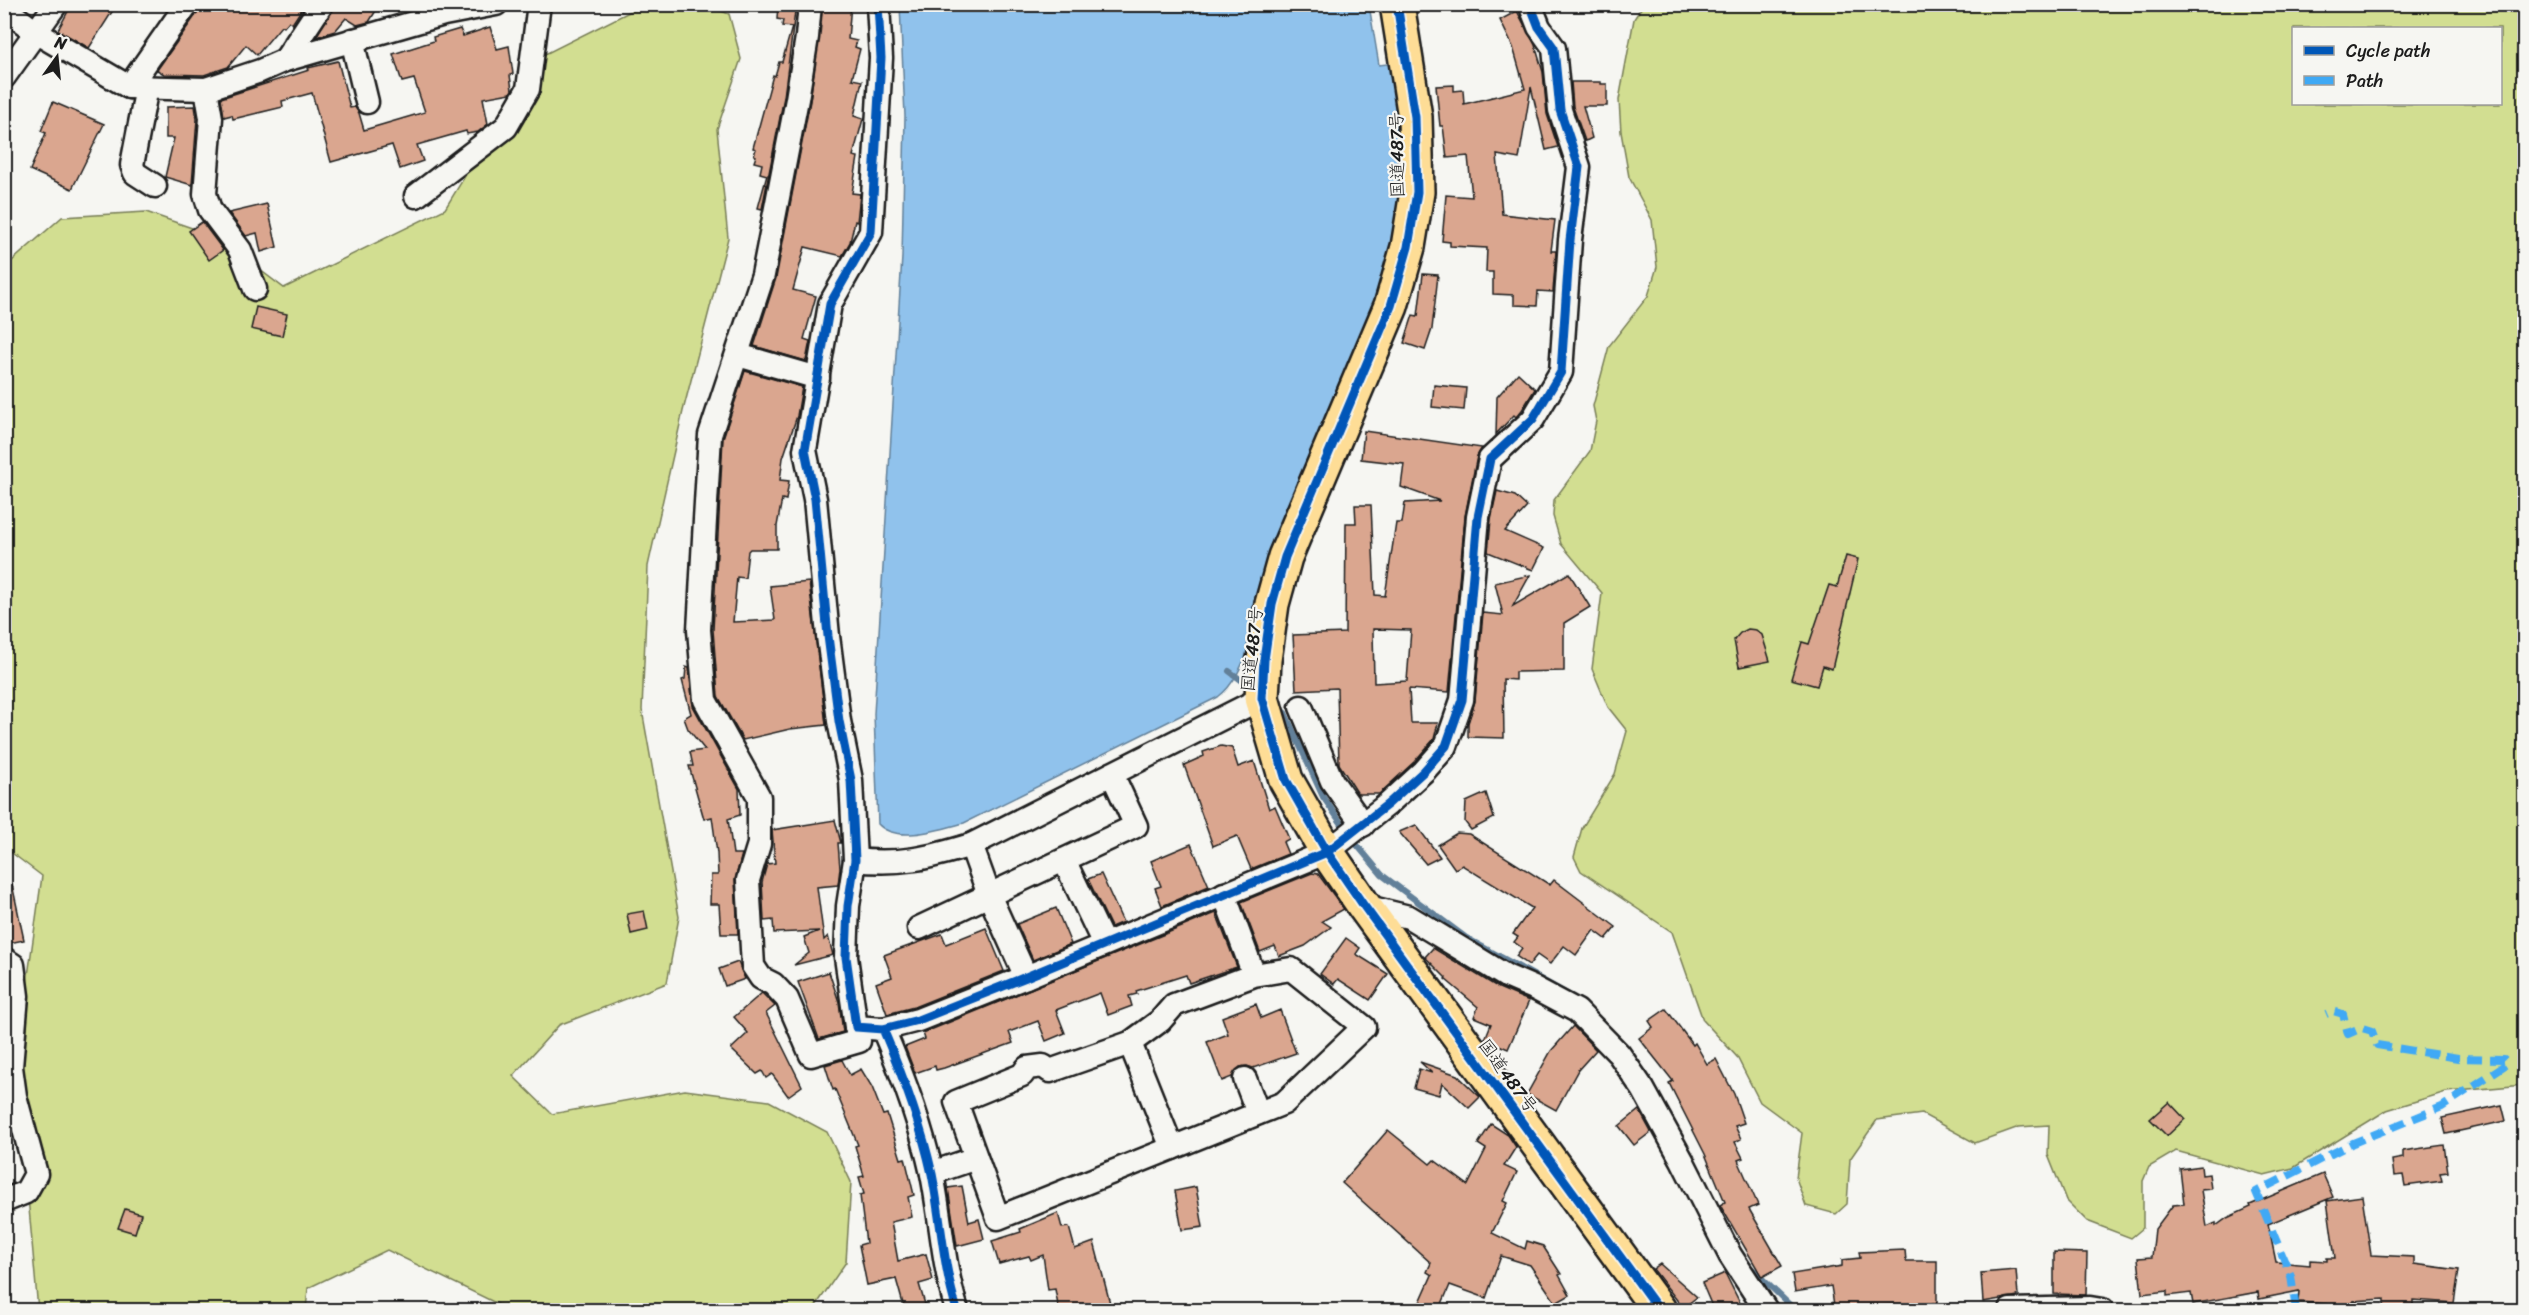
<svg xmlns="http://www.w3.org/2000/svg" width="2529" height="1315" viewBox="0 0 2529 1315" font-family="Sriracha,'Klee One',sans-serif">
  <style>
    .green { fill: #d2de91; stroke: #777d56; stroke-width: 1.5; fill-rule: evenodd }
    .water { fill: #90c2ec; stroke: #628099; stroke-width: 1.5 }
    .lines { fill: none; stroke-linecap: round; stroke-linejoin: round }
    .stream { stroke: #628099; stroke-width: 6 }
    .building { fill: #daa68f; stroke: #1c1c1c; stroke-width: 1.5; fill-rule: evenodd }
    .minor-casing { stroke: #1c1c1c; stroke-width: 27 }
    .highway-casing { stroke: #1c1c1c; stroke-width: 38 }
    .minor { stroke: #f6f6f2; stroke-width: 22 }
    .highway { stroke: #fedd96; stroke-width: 33 }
    .quiet { stroke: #3fa9f5; stroke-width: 8; stroke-dasharray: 15 8; stroke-linecap: butt }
    .cycleway-casing { stroke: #f6f6f2; stroke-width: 13 }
    .cycleway { stroke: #0057b8; stroke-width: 9 }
    .labels { text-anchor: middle; stroke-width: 4.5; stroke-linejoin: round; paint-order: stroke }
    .street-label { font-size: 18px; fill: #1c1c1c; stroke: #f6f6f2 }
  </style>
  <rect width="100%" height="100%" fill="#f6f6f2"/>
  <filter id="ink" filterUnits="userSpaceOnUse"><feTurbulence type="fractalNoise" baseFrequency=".0167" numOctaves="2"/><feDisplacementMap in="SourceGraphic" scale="12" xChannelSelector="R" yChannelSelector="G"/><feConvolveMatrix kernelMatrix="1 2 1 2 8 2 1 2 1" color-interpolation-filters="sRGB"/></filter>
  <g filter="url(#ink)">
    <g class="green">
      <path d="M643,5h63l23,9 12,45 -24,70 11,109 -45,173 -35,155 -6,144 37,207 -12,66 -108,42 -46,51 39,38 133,-24 84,11 58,31 24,50 -5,80 -33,48h-303l-123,-60 -79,38 -2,22h-268l-22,-249 26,-185 -38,-29v-579l58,-51 84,-5 69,24 69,52 161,-79 92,-151z"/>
      <path d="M1643,5h881v1080l-78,7 -59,18 -94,58 -29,7 -88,-24 -27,16 -6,14v47l-12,10 -44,-17 -21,-21 -18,-45 1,-30 -30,2 -44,16 -53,-29 -45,6 -27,39 -3,45 -11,10 -30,-8 -10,-28 6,-45 -42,-31 -23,-45 -34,-37 -31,-88 -91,-61 -7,-14 8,-29 33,-54 12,-43 -19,-24 -16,-38 10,-76 -41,-49 -8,-28 1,-16 36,-49 6,-30 -3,-15 16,-60 39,-50 9,-29 -5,-47 -23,-43 -8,-45 -2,-32 15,-81zM2294,28h206v76h-206z"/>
    </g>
    <path class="water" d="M900,5h469l10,60 17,-2 12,109 -27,127 -130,344c-8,20 -16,41 -33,54l-254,126c-23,6 -68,21 -86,1l-4,-110 28,-457 3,-141z"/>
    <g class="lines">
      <g class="stream">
        <path d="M1229,671l23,17"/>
        <path d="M1277,707l8,6 38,84 23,33"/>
        <path d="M1352,839l30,36 83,62 108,60"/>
        <path d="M1748,1265l47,45"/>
      </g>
    </g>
    <g class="building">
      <path d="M72,4h45l-28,44 -31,-18z"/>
      <path d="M200,4h105l-13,20 -3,-3 -5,6 -3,-1 -24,29 -11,-10 -18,22 -24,8 -40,-1 -7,-4 41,-58z"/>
      <path d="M335,4h45l-11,18 -12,3 -11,-7 -11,13 -19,6z"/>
      <path d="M778,4h18l-12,93 -22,112 -4,-1 9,-33 -7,-2 2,-9 -8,-2 2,-6 -2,-1 2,-6 -3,-1 20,-73 2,1 4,-14h3l10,-35 -10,-1 1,-6 -6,-1z"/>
      <path d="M823,4h28l-3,35 9,2 -2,6 5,2 -8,30 10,2 -8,35 9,3 -10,37 5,1 -6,36 8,1 -3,28 -2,-1 -5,21 -8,14 -37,-9 -12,43 23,6 -12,43 6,2 -4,20 -52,-15 22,-68 34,-177z"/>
      <path d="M1517,11l18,34 8,27 4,42 11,33 -12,3 -15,-63 -12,72 -22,-4 5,59 53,6 -4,31h5l-3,41 -15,-1 -1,15 -23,-1v-10l-21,-1v-22h-7l1,-24 -37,-2v-4l-8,-1 4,-46 26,2 -4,-41 -21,2 -4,-32h-3l-4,-40 18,-1v6l9,-1 1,14 61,-15 -12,-42 -13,-27z"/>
      <path d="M490,27l7,22 12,-3 4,28 -3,1 2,15 -2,3 -27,5 5,26 -10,8 -11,2 -1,-3 -49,14 6,16 -23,8 -8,-24 -61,17 -19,-69 -30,8 1,6 -50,12 -1,-4 -8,2 -3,-19 88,-28 -1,-2 30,-7 12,47 5,-1 4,6 5,17 61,-18 -11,-33 -12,3 -9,-28 41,-13 -1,-4 27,-8 3,7z"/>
      <path d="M1571,82h30v2h6v22h-24l9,32 -4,2 -3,1 -12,-34z"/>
      <path d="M53,102l51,22 -32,65 -42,-19 16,-37 -5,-2z"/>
      <path d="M195,106l2,13 -5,66 -27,-8 9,-39h-8v-31z"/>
      <path d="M267,204l10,43 -16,5 -4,-19 -11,3 -17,-23z"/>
      <path d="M202,222l21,28 -14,10 -20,-29z"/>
      <path d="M1423,274l15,1 -6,54 -7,21 -21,-7 9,-28 5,1z"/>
      <path d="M256,307l31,7 -5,22 -31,-7z"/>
      <path d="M745,371l57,16 -5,29 -14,42 -3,22 9,1 -3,19 -4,-1 -5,27v23h-27l-2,2 -3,27 -8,-1 -4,45 42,-2 -5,-34 39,-4 17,143 -36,4 -47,11 -25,-44 -5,-66 10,-192z"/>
      <path d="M1518,373l17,16 -13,21 -6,7 -2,-2 -18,19 1,-37z"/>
      <path d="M1434,385l32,3 -2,22 -32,-3z"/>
      <path d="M1364,431l118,17 -5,8 -12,60 -16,176 -40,-3 2,34h27l-4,16 -20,23 -35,32h-21l-19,-30 -2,-76 -41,2 -3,-55 52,-2 1,-110h10l-1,-18h16l4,90 10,1 11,-73h6l3,-20 35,-2 -39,-14 3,-23 -43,-5zM1373,629l38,1 -4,51 -33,2z"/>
      <path d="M1497,491l18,5 12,11 -22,24 39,17 -11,22 -45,-18 3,-33z"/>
      <path d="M1846,556l12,3 -26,110 -9,-3 -6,20 -26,-7 11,-37 7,2 20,-59 8,2z"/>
      <path d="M1569,573l21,34 -26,16v48l-49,1v8l-12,-1 1,59 -36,-1v-14l7,-22 8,-88 20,2 -8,-32 35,-8 -17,31z"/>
      <path d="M1748,629l8,1 6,5 8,26 -31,6 -5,-27 6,-7z"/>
      <path d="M686,667l3,1 4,38 46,83 1,26 -12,4 5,35h9l-7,26 3,54h-17l-2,-30h-9l1,-29h7l-1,-22 -5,-36 -8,2 -15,-53h4l-3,-14 15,-2 -17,-21 -4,-11 7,-4 -9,-34 3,-1z"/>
      <path d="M1221,746l11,2 6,19 16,-6 15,48 6,-3 14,33 -6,3 5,12 -37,15 -14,-33 -24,10 -29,-81 20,-9 -1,-4z"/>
      <path d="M1486,793l8,25 -23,12 -6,-8 1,-20z"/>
      <path d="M835,820l6,23h-3l2,25 -2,17 -21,2 7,53 4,-4 5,19 -39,10 15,-12 -5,-16 15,-6 -45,2 -1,-13 -9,1 -2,-39 5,-18 8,-1 -3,-33z"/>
      <path d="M1416,825l24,32 -14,7 -27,-32z"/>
      <path d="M1457,833l12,1 81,51 4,-5 62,47 -10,12 -12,-9 -18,25 -12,-9 -14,18 -13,-9 -8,10 -13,-9 6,-8 -8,-6 4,-5 -5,-3 19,-26 -70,-43 -7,4 -17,-24z"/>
      <path d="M1191,844l18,42 -47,20 -7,-18 6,-2 -10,-25z"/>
      <path d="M1312,873l6,1 26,35 -22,12 9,6 -26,19 -26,10 -4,-10 -15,6 -19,-50z"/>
      <path d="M1101,874l22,48 -12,5 -23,-48z"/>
      <path d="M12,884l12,56 -20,4v-59z"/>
      <path d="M1056,908l15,36 -38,16 -16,-36z"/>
      <path d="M644,911l4,19 -17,4 -4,-20z"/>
      <path d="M1216,913l21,54 -48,16 -3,-8 -50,16 1,3 -8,2 3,10 -24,9 -8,-22 -44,17 9,23 -19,8 -8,-20 -29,11 4,11 -69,25 -8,2 -1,-4 -20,7 -10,-26 20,-8 -2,-6z"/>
      <path d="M986,928l18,43 -90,36 -27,7 -11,-31 16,-6 -8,-22 58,-21 4,10z"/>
      <path d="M1346,938l14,10 -4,6 32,20 -18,26 -32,-21 -4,5 -14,-10z"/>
      <path d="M1433,948l66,40 30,13 -21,48 -23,-10 6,-15 -17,-7 4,-10 -33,-28 1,-1 -21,-21z"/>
      <path d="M738,962l7,17 -20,7 -6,-17z"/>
      <path d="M829,972l10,30 4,30 -24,7 -21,-57z"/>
      <path d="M762,993l13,13 -9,7 36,73 -14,10 -16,-22 -6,4 -4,-7 -5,3 -26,-25 17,-16 -14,-16z"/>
      <path d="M1256,1004l5,14 19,-8 16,43 -43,15 -6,-2 -7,1 -8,10 -10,4 -15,-39 21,-8 -6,-17z"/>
      <path d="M1666,1009l27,36 2,-2 12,21 9,-5 18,35 10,29 -9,3 6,13 -6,3 8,16 -5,2 20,45 -9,4 33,57 -20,11 -42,-72 5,-3 -20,-48 -36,-71 4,-2 -34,-43 14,-11 -4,-6z"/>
      <path d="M1573,1026l23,24 -18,20 -22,40 -29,-16 24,-43z"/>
      <path d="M842,1060l8,15 11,-6 11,18 11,28 4,-1 14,45 4,-1 9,37 -6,2 4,20 -21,5 7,39 28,-7 7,26 -14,4 8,27h-22l-9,-32 -29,6 -8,-40 7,-2 -6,-48 4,-1 -5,-17 5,-1 -9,-30 3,-1 -23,-56 -2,1 -8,-25z"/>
      <path d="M1420,1062l37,13 23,22 -11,11 -27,-25 -3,12 -25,-7 5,-19 13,4z"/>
      <path d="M2169,1102l16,17 -18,17 -17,-17z"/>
      <path d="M2502,1105l4,16 -60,13 -4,-16z"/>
      <path d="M1639,1110l12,22 -17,13 -15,-19z"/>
      <path d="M1491,1124l17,11 8,12 -12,19 13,6 -14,29 4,2 -15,30 33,16 2,-8 16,5 18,28 -2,1 11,20 -14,8 -26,-38 -29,-9 -15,42 -36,-13 -11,26h-23l16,-36 -5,-3 4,-9 -89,-80 46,-53 42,34 4,-4 34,25 18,-36 -8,-5z"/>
      <path d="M2444,1145l4,27 -8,1 2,8 -37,5 -2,-11 -9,1 -2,-16 11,-2v-7z"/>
      <path d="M2201,1166l1,9 7,-1 2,15 -10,1 6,37 9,-4v3l11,-8 24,-11 -1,-2 73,-31 10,23 -65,27 8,38 34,3v-5l17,1v-3h8l-8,-57 35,-5 9,59 43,2v7l45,6 -5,33 -41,-3v8l-29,-1v-8l-31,2v5h-27v-2l-28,-2 1,-11 -40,8 -1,-7 -65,12 -2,-11 -24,3v-5l-25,3 -4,-36 14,-1 3,-28 18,-24 11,-1 -4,-35z"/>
      <path d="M962,1186l7,36 10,-3 5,20 -27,7 -9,-58z"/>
      <path d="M1196,1187l7,40 -21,3 -7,-39z"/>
      <path d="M125,1209l16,5 -6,19 -17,-5z"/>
      <path d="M1058,1213l4,15 7,-1 6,22 19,-7 18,69h-53l-4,-22 -7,1 -5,-35 -12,5 -2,-4 -30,8 -7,-23 29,-9 -1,-3z"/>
      <path d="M1905,1250l1,11h31v43l-47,1 -55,6 -4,-25 -36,6 -3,-18 50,-8v-6l18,-2 -1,-6z"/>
      <path d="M2054,1252l33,1 -1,42 -32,-1z"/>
      <path d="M1660,1264l37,33 -14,11 -30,-39z"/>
      <path d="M2016,1270l2,26 -35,6 -2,-29z"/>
      <path d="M1725,1273l15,30 -17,8h-9l-12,-28z"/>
    </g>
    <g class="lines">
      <defs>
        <g id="minor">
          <path d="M810,4l-3,33 -10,62 -34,176 -53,160 -5,85 -6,110 6,70 54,97v47l-11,36 5,86 8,12 12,6 14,15 24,56 48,-14 -3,-14"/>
          <path d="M878,4l3,54 -10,174 -41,72 -25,146 10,49 13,137 11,85 12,59 4,80 -7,46 -2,51 10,70 27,2c20,47 38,95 49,145 9,45 11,92 25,136"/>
          <path d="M4,8l33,25 92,54 77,2 54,-18 25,-11 159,-46 52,-10"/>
          <path d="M352,40l15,62"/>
          <path d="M285,60l37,-56"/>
          <path d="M4,77l52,-73"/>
          <path d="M129,87l58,-83"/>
          <path d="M147,87l-15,78 3,8 20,13"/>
          <path d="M206,89l5,29 -6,76 5,16 30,40 15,39"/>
          <path d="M416,196l90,-69 22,-38 11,-85"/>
          <path d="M738,355l80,23"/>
          <path d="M1301,707l31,74 31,44"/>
          <path d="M971,845l18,50 37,82"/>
          <path d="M855,860c44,5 74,-2 116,-15l291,-147"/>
          <path d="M1064,860l40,84"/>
          <path d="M1224,894l30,81 37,-6 73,58 -80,76 -286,115 -42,-116 66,-27 5,-7 16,-2 7,5 80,-28 30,-22 14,-16 80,-30"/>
          <path d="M1364,906l45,11 97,59 28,12 43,23 42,43 24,35 39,71 48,95 36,55"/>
          <path d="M919,928l217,-102 -24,-52"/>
          <path d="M4,959l9,6 4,31 -6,71 4,29 21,78 -10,18 -22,9"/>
          <path d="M883,1029l35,-9 108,-43 301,-125 61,-48 36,-33 22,-25 16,-46 16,-183 12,-58 43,-40 28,-47 9,-132 9,-73 -19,-57 -6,-62 -15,-21 -9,-23"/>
          <path d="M1130,1043l42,105"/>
          <path d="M1245,1079l13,34"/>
          <path d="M932,1173l44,-15"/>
          <path d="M2010,1310l80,-2 12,2"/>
        </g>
        <path id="highway" d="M1397,4l18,113 2,75 -9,55 -17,59 -106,251 -13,47 -8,56 -2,38 24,82 41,72 37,54 295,404"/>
      </defs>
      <use href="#minor" class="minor-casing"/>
      <use href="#highway" class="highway-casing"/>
      <use href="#minor" class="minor"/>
      <use href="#highway" class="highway"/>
      <path class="quiet" d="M2296,1310l-5,-34 -35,-84 97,-49 89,-36 66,-44 -4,-4 -46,-1 -81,-13 -5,-14 -10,-3 -14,6 -5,-20 -10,-3 -7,3"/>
      <defs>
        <g id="cycleway">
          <path d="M878,4l3,54 -10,174 -41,72 -25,146 10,49 13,137 11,85 12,59 4,80 -7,46 -2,51 10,70 27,2c20,47 38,95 49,145 9,45 11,92 25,136"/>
          <path d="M1397,4l18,113 2,75 -9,55 -17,59 -106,251 -13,47 -8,56 -2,38 24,82 41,72 37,54 295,404"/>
          <path d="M883,1029l35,-9 108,-43 301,-125 61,-48 36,-33 22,-25 16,-46 16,-183 12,-58 43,-40 28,-47 9,-132 9,-73 -19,-57 -6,-62 -15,-21 -9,-23"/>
        </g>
      </defs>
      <use href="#cycleway" class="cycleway-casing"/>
      <use href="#cycleway" class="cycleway"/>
    </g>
  </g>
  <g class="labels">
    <g class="street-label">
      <text transform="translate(1397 155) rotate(-91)" y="6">国道487号</text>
      <text transform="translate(1252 649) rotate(-84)" y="6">国道487号</text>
      <text transform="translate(1508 1076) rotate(54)" y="6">国道487号</text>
    </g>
  </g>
  <rect width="2529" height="1315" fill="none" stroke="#f6f6f2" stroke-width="24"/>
  <rect x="12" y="12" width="2505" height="1291" fill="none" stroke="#1c1c1c" stroke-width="2" filter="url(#ink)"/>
  <rect x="2292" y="27" width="210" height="78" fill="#f6f6f2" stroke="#9f9f9c" stroke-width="1.5"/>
  <rect x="2304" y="46" width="30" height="9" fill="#0057b8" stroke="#9f9f9c" stroke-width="1.5"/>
  <text x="2346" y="57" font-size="18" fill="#1c1c1c">Cycle path</text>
  <rect x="2304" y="76" width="30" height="9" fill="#3fa9f5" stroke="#9f9f9c" stroke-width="1.5"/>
  <text x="2346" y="87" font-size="18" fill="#1c1c1c">Path</text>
  <g transform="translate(57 57) rotate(15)" stroke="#f6f6f2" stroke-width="4.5" paint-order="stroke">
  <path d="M0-4.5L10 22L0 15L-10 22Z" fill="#1c1c1c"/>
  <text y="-9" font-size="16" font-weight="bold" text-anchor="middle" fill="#1c1c1c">N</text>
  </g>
</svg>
